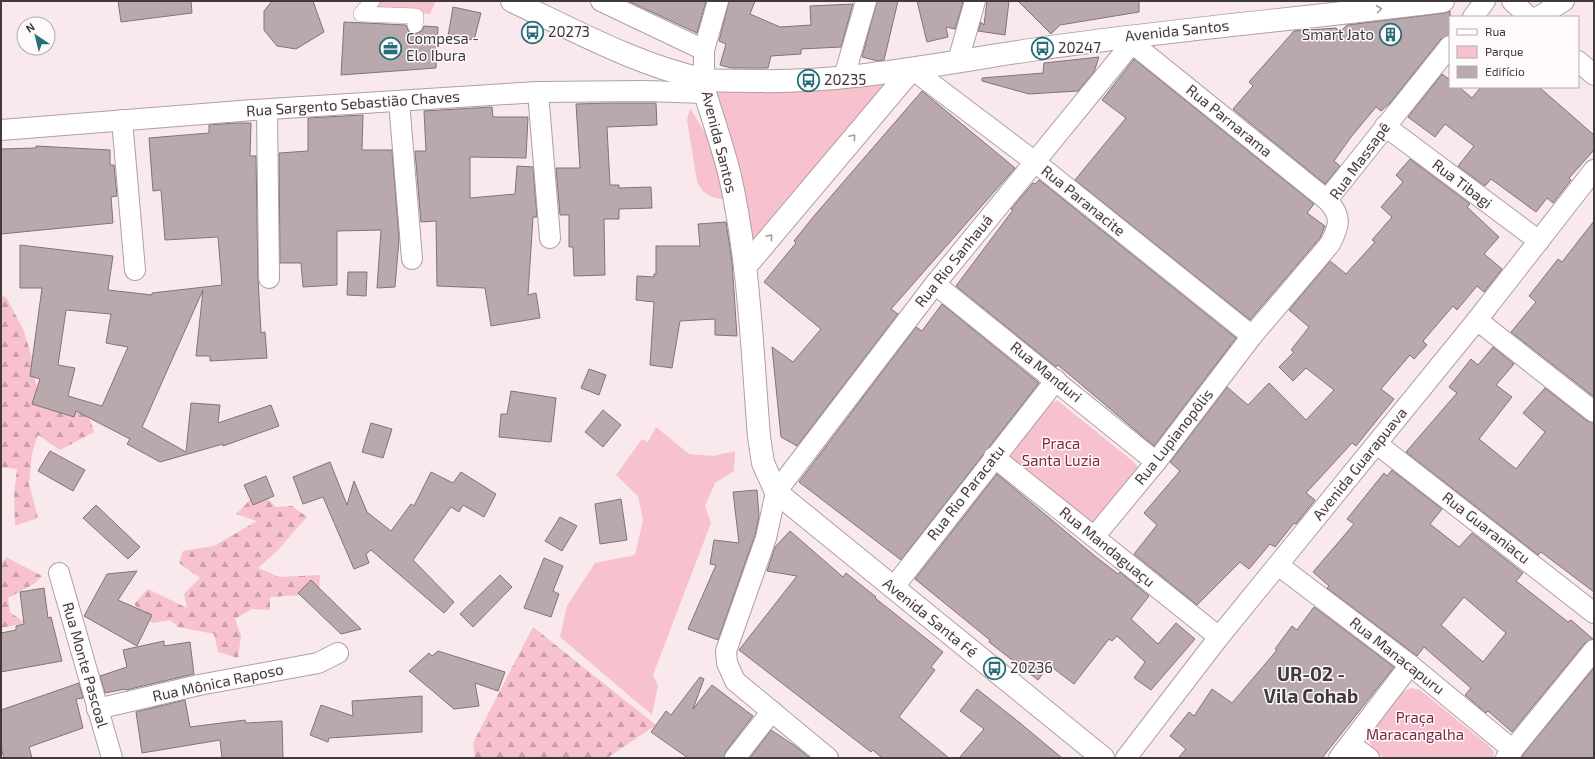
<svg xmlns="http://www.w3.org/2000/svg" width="1595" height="759" viewBox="0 0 1595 759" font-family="'Exo 2',sans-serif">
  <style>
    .green { fill: #f7c1cd }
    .forest { fill: url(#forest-firs) }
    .building { fill: #b9a9ac; stroke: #837377; fill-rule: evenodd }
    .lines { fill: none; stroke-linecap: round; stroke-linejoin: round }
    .pedestrian-casing { stroke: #b09fa3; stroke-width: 16 }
    .minor-casing { stroke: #b09fa3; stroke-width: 22 }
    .secondary-casing { stroke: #b09fa3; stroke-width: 24 }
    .pedestrian { stroke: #fff; stroke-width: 15 }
    .minor { stroke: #fff; stroke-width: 20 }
    .secondary { stroke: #fff; stroke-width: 22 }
    .oneway { stroke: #a09c9d }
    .labels { text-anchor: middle; stroke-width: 3; stroke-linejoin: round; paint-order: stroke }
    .street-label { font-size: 15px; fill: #403a3b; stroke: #fefafb }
    .poi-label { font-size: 15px; fill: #403a3b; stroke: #fefafb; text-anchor: start }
    .park-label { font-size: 15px; fill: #7f2745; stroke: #fefafb }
    .district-label { font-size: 19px; font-weight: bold; fill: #403a3b; stroke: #fefafb }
  </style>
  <defs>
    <pattern id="forest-firs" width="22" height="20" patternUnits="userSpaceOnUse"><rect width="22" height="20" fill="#f7c1cd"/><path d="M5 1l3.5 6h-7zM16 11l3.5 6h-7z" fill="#c99ea8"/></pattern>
  </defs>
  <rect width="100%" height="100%" fill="#fae9ec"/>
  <g class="green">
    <path d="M379,1h57l-6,13 -59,-5z"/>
    <path d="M919,68l-171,185 -44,-173z"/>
    <path d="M690,108l20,33 20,59c-16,-2 -27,-3 -33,-19l-10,-61z"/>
    <path d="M1057,400l78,63 4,6 -44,55 -8,-2 -75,-62 -1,-7 39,-49z"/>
    <path d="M656,427l33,27 24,2 22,-5 -1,20 -19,12 -10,23 6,17 -58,152 5,11 -6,29 -92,-78 7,-31 28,-43 40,-8 8,-35 -5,-24 -22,-21 26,-36 6,3z"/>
    <path d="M1411,688l9,2 69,56 5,6v5l-111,1 -12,-12 -3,-9 33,-44z"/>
  </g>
  <g class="forest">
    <path d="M1,296l5,1 17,32 8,25 4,27 11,28 42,5 6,18 -34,18 -22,-15 -6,18 -3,31 9,34 -23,8 -1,-32 3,-25 -16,-2z"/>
    <path d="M264,496l12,11 16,-1 15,11 -31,35 -18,16 21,9 41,-2 -1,19 -49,3v13l-18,-1 -17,10 6,17 -3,22 -20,-6 -4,-18 -36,-7 -8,-7 -18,3 -18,-19 14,-15 39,19 -3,-14 16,-16 -21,-15 4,-12 31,-5 43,-25 -21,-7 16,-16z"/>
    <path d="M6,557l36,19 -8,8 -26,14 2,14 15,11 -24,5v-63z"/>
    <path d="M533,627l123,98 -49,33h-132l-2,-15z"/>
  </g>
  <g class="building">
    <path d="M118,1h73l1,12 -71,9z"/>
    <path d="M272,1h41l11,31 -28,17 -19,-3 -13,-16v-19z"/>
    <path d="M628,1h78l-9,32z"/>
    <path d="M729,1h26l-5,13 30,13 31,-2 -1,-19 43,-2 -12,43 -40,2v5l-30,2 -3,12h-37l-11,-3 6,-21 -7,-3z"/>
    <path d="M877,1h21l-14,59 -6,1 -16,-4z"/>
    <path d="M917,1h44l2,2 -8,26 -9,-2 2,10 -21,5z"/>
    <path d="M987,1h22l-4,34 -27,-4 3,-9 3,3z"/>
    <path d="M1018,1h121v11l-79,13 -9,9z"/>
    <path d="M453,7l28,6 -7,27 -26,-4z"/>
    <path d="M1450,11v24l-9,4 -51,64 -9,8 -5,-4 -25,30 -17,24 6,5 -15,18 -92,-75 20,-23 -4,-4 45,-51 42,-3 4,4 7,-7 98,-12z"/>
    <path d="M344,22l62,3 3,7 5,2 8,-3 2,-5 14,1 -2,41 -95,7z"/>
    <path d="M1099,57l-5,15 -16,19 -49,3 -47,-13v-3l61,-5 1,-10z"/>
    <path d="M1134,59l180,145 -7,9 18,13 -5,12 -70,82 -175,-140 51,-62 -24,-18z"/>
    <path d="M1442,74l8,6v7h9l13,11 9,-11h58l55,48v15l-25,28 2,2 -18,23 -6,-5 -11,14 -45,-33 -6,7 -27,-20 16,-20 -29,-22 -10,13 -27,-20z"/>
    <path d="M922,91l93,77 -124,141 7,5 -101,132 -16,-9 -9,-90 21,15 28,-33 -57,-47 32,-39 -2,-2 20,-25z"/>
    <path d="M609,103h47l1,22 -50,2 3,58h9v3l32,-1 1,21 -33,1v10h-15l1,56 -31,1 -1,-29h-4v-32h-9l-4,-47h24l-4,-64z"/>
    <path d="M492,107l1,10h35l-2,41 -56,-1v41l45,-4 2,-28 16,1 4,50h-4l-5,78 8,-2 4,25 -49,8 -6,-38 -48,-2 -1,-65 -15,1 -6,-71h11l-2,-40z"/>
    <path d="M363,115l-1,35h30l7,89 -4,48 -18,1 4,-58 -44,1v54l-34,2 -2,-24h-21l-1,-110 29,-2v-33z"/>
    <path d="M235,123h16l-1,33h6l2,122 3,55 4,-1 2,26 -57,3v-5h-14l7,-66 -61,137 44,25 5,-49 29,2 -2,18 53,-18 8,21 -56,20v-2l-63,18 -33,-18 3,-5 -54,-28 -2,6 -42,-13 8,-25 -10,-3 12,-88h-22v-43l93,11 -5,34 44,5v-2l70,-8 -4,-48 -53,3 -4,-50 -8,1 -4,-53 60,-5v-8zM66,310l45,4 -5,29 22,4 -26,59 -34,-10 7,-28 -17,-3z"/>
    <path d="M36,146l74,4v15h4l3,31 -6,1 2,26 -112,11v-85l35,-1z"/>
    <path d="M1410,159l60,45 -3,3 32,30 -15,17 18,15 -18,23 -7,-6 -20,24 -4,-4 -30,35 4,4 -13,14 -4,-4 -29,34 13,10 -38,47 -4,-3 -46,50 9,7 -19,24 -2,-1 -19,24 -5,-3 -21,25 -9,-7 -43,43 -63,-51 23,-29 -13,-12 36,-42 -10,-9 57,-75 21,18 21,-22 37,37 28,-30 -28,-22 -13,13 -14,-14 15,-15 -3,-2 18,-23 -20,-17 41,-49 16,13 29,-32 -3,-2 20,-23 -11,-10 22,-25 -7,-7z"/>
    <path d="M1039,180l197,158 -82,108 -96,-81 -2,2 -100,-81 57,-76 -2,-1 22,-26 2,1z"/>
    <path d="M1594,221v176l-83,-65 25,-30 -7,-6 29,-37 4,3z"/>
    <path d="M726,222l6,40 5,74 -22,-1v-16l-35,2 -8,47 -22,-3 4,-63 -18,-2 1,-24 17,1v-3h2v-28h44l-2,-22z"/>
    <path d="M348,272h19l-1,24 -19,-1z"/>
    <path d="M942,304l97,79 -138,177 -102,-78 117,-155 6,4z"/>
    <path d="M1493,347l21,17 -18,21 16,12 -33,42 37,30 29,-37 -22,-19 22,-25 42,33 7,2v169l-53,-40 -3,3 -132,-103 51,-59 -8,-6 22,-28 7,6z"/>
    <path d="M589,369l17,6 -7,20 -18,-7z"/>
    <path d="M511,391l45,7 -5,44 -52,-5 2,-23h6z"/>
    <path d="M603,410l18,15 -18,22 -18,-15z"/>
    <path d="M371,423l21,6 -9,29 -21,-6z"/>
    <path d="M50,451l35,19 -12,21 -35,-20z"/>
    <path d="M330,462l17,43 7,-24 13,31 24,19 20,-27 3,2 17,-34 22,11 8,-11 35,22 -12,23 -21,-12 -4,7 -8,-5 -38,53 41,42 -10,11 -73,-63 -5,4 3,9 -15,6 -31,-72 -20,7 -10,-27z"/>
    <path d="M1392,470l50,39 -12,15 29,23 13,-14 51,40 -7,8 52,41 3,-2 22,19 -8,4 -73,89 -24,-21 -2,2 -21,-18 6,-7 -47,-41 -7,9 -90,-68 2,-2 -16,-14 41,-48 -7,-5 37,-46 3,3zM1464,597l42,36 -23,29 -42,-37z"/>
    <path d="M997,474l99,83 22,17 2,-2 29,24 -18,23 27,25 18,-21 19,16 -44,51 -17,-12 11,-16 -28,-26 -5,5 -3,-2 -35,45 -25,-19 -11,15 -49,-38 1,-2 -75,-61z"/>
    <path d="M266,476l8,20 -21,9 -9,-20z"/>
    <path d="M757,490l2,26 -4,19 -37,105 -30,-11 28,-64 -6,-1 4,-24 25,3 -6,-51z"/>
    <path d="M621,499l6,41 -27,4 -5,-40z"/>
    <path d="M96,505l44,42 -12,12 -45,-41z"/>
    <path d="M560,517l17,9 -15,25 -17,-10z"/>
    <path d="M790,531l53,46 3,-4 30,24 -1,1 68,54 -12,15 4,3 -36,47 50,41h-67l-9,-8 -2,2 -132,-102 58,-74 -30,-5 8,-24z"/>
    <path d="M544,558l19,8 -10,25 6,3 -8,23 -27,-9z"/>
    <path d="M137,571l-19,29 34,15 -15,31 -53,-30 23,-42z"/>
    <path d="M500,575l12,12 -39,40 -13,-13z"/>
    <path d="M311,580l50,49 -20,5 -43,-41z"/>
    <path d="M44,588l4,30 3,-1 11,44 -61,11v-39l15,-3v-4l8,-2 -4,-32z"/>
    <path d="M1314,607l80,60 -72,91h-144l8,-9 -16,-13 19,-24 5,4 18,-27 20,14 45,-53 -2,-1 17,-23 5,4z"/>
    <path d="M164,641v5l26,-4 4,32 -68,16 -1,-1 -20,4 -5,-17 27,-9 -4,-17z"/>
    <path d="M438,651l67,21 -7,19 -23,-8 4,23 -25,3 -45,-38 20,-18 3,3z"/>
    <path d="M1594,668v90h-73l8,-11z"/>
    <path d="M700,677l4,2 -11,30 19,-24 41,31 -27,35 -2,7h-36l-37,-26 15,-21 5,4z"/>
    <path d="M79,683l4,15 -7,1 7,29 -54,19 3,11h-28l-3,-10v-38z"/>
    <path d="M977,689l43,34 42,35h-103l25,-29 -24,-18z"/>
    <path d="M422,696v36l-93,6 -1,4 -18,-7 11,-30 32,11 -1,-15z"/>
    <path d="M185,700l5,27 55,-7 1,3 36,-2 1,37h-61l-2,-18 -78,13 -6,-41z"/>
    <path d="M771,730l24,16 15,12h-60z"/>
  </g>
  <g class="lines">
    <defs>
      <path id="pedestrian" d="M372,1l-11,13 55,2 -1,9"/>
      <g id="minor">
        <path d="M601,1l103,49"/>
        <path d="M1512,1l17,16"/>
        <path d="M1473,17l12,-16"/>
        <path d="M1538,17l26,-16"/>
        <path d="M958,61l17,-60"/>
        <path d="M1578,61l16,14"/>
        <path d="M912,69l123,93 217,174"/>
        <path d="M844,77l22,-76"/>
        <path d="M704,80v-30l14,-49"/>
        <path d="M538,92l12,146"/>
        <path d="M399,101l13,158"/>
        <path d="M267,110l2,168"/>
        <path d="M122,120l13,150"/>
        <path d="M1385,126l154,115"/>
        <path d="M1,130l252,-20 285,-18 107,-1 60,2"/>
        <path d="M1327,200l123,-154"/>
        <path d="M935,284l221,178"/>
        <path d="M1477,320l117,92"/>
        <path d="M1377,444l217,169"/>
        <path d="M994,457l225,180"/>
        <path d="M1094,537l62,-75 96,-126 78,-92c10,-19 12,-28 -3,-44l-195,-157"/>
        <path d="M1278,565l132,100 103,85"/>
        <path d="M59,573l53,185"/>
        <path d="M893,588l163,-208"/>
        <path d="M97,709l102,-24 119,-22 20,-10"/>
        <path d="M1350,744l19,14"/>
        <path d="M735,758l37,-47"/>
        <path d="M828,758l-93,-77 -8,-18 -1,-12 40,-113 10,-46 159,-208 197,-241 -9,-6"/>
        <path d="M1126,758l93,-121 258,-317 117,-150"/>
        <path d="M1339,758l71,-93"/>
        <path d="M1506,758l88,-108"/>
      </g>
      <g id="secondary">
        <path d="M512,1c60,28 125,64 190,78 16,3 36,1 52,2 98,2 194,-19 290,-33 132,-19 266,-30 399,-47"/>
        <path d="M704,80l1,13c8,26 17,52 24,79 20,86 23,176 30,265l4,26 13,29 327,266"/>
        <path d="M745,267l167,-198"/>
      </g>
    </defs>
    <use href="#pedestrian" class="pedestrian-casing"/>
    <use href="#minor" class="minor-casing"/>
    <use href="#secondary" class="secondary-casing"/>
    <use href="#pedestrian" class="pedestrian"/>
    <use href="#minor" class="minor"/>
    <use href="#secondary" class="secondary"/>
  </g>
  <defs><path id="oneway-chevron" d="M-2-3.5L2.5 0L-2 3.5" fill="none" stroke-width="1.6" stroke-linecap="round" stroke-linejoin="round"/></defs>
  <g class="oneway">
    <use href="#oneway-chevron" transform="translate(1379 9) rotate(-7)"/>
    <use href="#oneway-chevron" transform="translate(853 137) rotate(-50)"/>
    <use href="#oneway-chevron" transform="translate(770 237) rotate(-50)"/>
  </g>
  <defs>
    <symbol id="bus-ring" viewBox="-11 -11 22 22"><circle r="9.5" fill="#fefafb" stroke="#266f79" stroke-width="1.5"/><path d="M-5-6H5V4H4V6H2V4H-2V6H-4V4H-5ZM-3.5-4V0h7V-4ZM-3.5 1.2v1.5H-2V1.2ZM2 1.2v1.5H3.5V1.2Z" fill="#266f79"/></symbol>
    <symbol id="building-ring" viewBox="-11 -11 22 22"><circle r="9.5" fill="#fefafb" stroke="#266f79" stroke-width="1.5"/><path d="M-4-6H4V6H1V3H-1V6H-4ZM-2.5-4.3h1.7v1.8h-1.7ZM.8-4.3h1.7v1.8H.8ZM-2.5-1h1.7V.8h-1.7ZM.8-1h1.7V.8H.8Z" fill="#266f79"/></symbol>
    <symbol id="office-ring" viewBox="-11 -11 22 22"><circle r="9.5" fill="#fefafb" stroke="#266f79" stroke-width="1.5"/><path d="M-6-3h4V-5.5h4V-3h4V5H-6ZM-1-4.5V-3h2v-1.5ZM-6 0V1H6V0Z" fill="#266f79"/></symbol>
  </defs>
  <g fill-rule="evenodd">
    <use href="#bus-ring" x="520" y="20" width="25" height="25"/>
    <use href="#building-ring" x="1378" y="22" width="25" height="25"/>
    <use href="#office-ring" x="378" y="36" width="25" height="25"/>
    <use href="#bus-ring" x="1030" y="36" width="25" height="25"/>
    <use href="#bus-ring" x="796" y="68" width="25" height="25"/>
    <use href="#bus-ring" x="982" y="656" width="25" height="25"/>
  </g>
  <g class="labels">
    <g class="street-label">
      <text transform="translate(1177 31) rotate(-6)" y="5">Avenida Santos</text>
      <text transform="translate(353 104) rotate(-4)" y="5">Rua Sargento Sebastião Chaves</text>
      <text transform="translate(1229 121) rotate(39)" y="5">Rua Parnarama</text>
      <text transform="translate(719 142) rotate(76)" y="5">Avenida Santos</text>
      <text transform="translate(1360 161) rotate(-54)" y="5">Rua Massapê</text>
      <text transform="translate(1462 184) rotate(37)" y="5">Rua Tibagi</text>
      <text transform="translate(1083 201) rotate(39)" y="5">Rua Paranacite</text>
      <text transform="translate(954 261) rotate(-51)" y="5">Rua Rio Sanhauá</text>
      <text transform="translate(1046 372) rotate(39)" y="5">Rua Manduri</text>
      <text transform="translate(1174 437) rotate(-52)" y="5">Rua Lupianopôlis</text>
      <text transform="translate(1360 464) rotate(-51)" y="5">Avenida Guarapuava</text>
      <text transform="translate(966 493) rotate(-52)" y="5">Rua Rio Paracatu</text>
      <text transform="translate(1486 528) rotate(38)" y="5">Rua Guaraniacu</text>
      <text transform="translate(1107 547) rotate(39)" y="5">Rua Mandaguaçu</text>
      <text transform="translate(930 618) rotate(39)" y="5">Avenida Santa Fé</text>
      <text transform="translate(1397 656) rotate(38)" y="5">Rua Manacapuru</text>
      <text transform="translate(85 665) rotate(74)" y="5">Rua Monte Pascoal</text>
      <text transform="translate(218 683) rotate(-12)" y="5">Rua Mônica Raposo</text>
    </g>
    <g class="poi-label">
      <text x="548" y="37">20273</text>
      <text x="1374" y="40" text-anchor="end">Smart Jato</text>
      <text x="406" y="44">Compesa -<tspan x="406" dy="17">Elo Ibura</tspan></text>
      <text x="1058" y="53">20247</text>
      <text x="824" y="85">20235</text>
      <text x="1010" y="673">20236</text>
    </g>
    <g class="park-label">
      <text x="1061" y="449">Praca<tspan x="1061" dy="17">Santa Luzia</tspan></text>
      <text x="1415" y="723">Praça<tspan x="1415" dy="17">Maracangalha</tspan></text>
    </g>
    <g class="district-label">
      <text x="1311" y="681">UR-02 -<tspan x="1311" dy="22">Vila Cohab</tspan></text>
    </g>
  </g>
  <rect width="1595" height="759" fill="none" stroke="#403a3b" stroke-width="4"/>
  <rect x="1449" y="16" width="130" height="72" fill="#fefafb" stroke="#b2adae"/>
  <rect x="1457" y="29" width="20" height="6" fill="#ffffff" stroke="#b2adae"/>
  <text x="1485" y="36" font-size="12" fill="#403a3b">Rua</text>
  <rect x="1457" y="46" width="20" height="12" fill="#f7c1cd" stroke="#b2adae"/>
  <text x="1485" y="56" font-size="12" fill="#403a3b">Parque</text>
  <rect x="1457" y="66" width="20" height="12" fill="#b9a9ac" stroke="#b2adae"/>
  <text x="1485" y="76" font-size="12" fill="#403a3b">Edifício</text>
  <g transform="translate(36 36) rotate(325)"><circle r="19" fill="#fefafb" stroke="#b2adae"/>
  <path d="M0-3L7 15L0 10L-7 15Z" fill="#266f79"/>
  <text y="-6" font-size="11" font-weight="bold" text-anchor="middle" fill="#403a3b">N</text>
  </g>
</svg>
